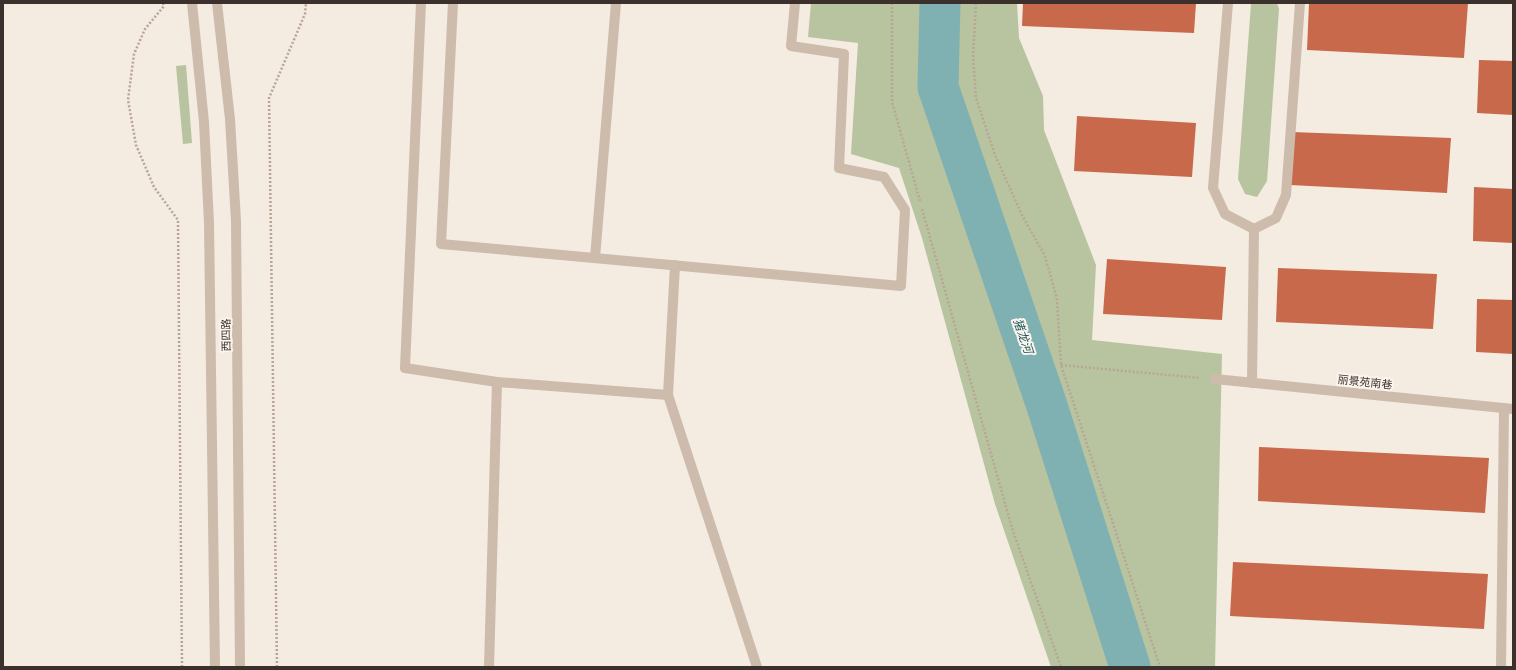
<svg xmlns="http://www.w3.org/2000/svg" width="1516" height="670" viewBox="0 0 1516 670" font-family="'Varela Round','Noto Sans SC',sans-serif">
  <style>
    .green { fill: #b8c4a0 }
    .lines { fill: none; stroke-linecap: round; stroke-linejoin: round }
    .river { stroke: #7fb0b2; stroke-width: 41 }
    .building { fill: #c8694b }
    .path { stroke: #b9a596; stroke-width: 2.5; stroke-dasharray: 2 2; stroke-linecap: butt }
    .minor { stroke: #cdbbac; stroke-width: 10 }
    .labels { text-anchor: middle; stroke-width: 4; stroke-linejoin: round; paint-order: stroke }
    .street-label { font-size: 11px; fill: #3b302b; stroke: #fbf5ee }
    .water-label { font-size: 12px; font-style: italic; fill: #1f5a5e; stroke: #fbf5ee }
  </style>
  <rect width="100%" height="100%" fill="#f4ebe1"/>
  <g class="green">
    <path d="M811,3h206l2,35 24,58 1,34 52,135 -4,75 130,14 -7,313h-164l-56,-163 -73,-266 -23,-70 -48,-14 7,-111 -50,-6z"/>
    <path d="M1277,3l2,6 -12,172 -10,16 -12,-3 -7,-15 13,-175z"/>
    <path d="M186,65l6,78 -9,1 -7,-78z"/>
  </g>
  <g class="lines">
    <path class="river" d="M940,3l-2,84 109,319 83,261"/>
  </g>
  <g class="building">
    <path d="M1023,3h173l-2,30 -172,-7z"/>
    <path d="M1309,3h159l-4,55 -157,-8z"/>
    <path d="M1479,60l34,1v54l-36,-2z"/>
    <path d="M1077,116l119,7 -4,54 -118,-6z"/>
    <path d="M1292,132l159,6 -4,55 -157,-8z"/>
    <path d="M1474,187l39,2v54l-40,-2z"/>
    <path d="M1107,259l119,8 -4,53 -119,-6z"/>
    <path d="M1278,268l159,6 -4,55 -157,-7z"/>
    <path d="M1477,299l36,1v54l-37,-2z"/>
    <path d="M1259,447l230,11 -4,55 -227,-12z"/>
    <path d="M1233,562l255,12 -4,55 -254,-13z"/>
  </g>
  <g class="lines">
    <g class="path">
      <path d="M163,3l1,3 -19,23 -11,25 -6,46 8,45 18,42 24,33 4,447"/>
      <path d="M892,3v99l28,99"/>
      <path d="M976,3l-3,53 3,42 19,57 27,60 23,41 12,43 4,66 99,302"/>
      <path d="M922,209l90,319 49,139"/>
      <path d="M1061,365l139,13"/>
      <path d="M277,667l-8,-569 36,-84 1,-11"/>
    </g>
    <g class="minor">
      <path d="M192,3l12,119 5,101 6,444"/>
      <path d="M217,3l13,116 6,102 4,446"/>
      <path d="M421,3l-16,365 92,14"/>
      <path d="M453,3l-12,241 460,42 4,-76 -21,-33 -45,-9 5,-114 -53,-8 4,-43"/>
      <path d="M1228,3l-15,185 12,26 29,15"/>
      <path d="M1254,229l22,-11 10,-23 14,-192"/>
      <path d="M595,258l21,-255"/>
      <path d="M675,265l-7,130 89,272"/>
      <path d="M1215,379l298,30"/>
      <path d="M1252,383l2,-154"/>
      <path d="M489,667l8,-285 171,13"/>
      <path d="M1501,667l3,-259"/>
    </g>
  </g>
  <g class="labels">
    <g class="street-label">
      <text transform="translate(226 335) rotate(-91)" y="4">西四路</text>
      <text transform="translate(1365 382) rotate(6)" y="4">丽景苑南巷</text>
    </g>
    <g class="water-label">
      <text transform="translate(1023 336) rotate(71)" y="4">猪龙河</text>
    </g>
  </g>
  <rect width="1516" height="670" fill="none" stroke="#3b302b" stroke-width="8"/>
</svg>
